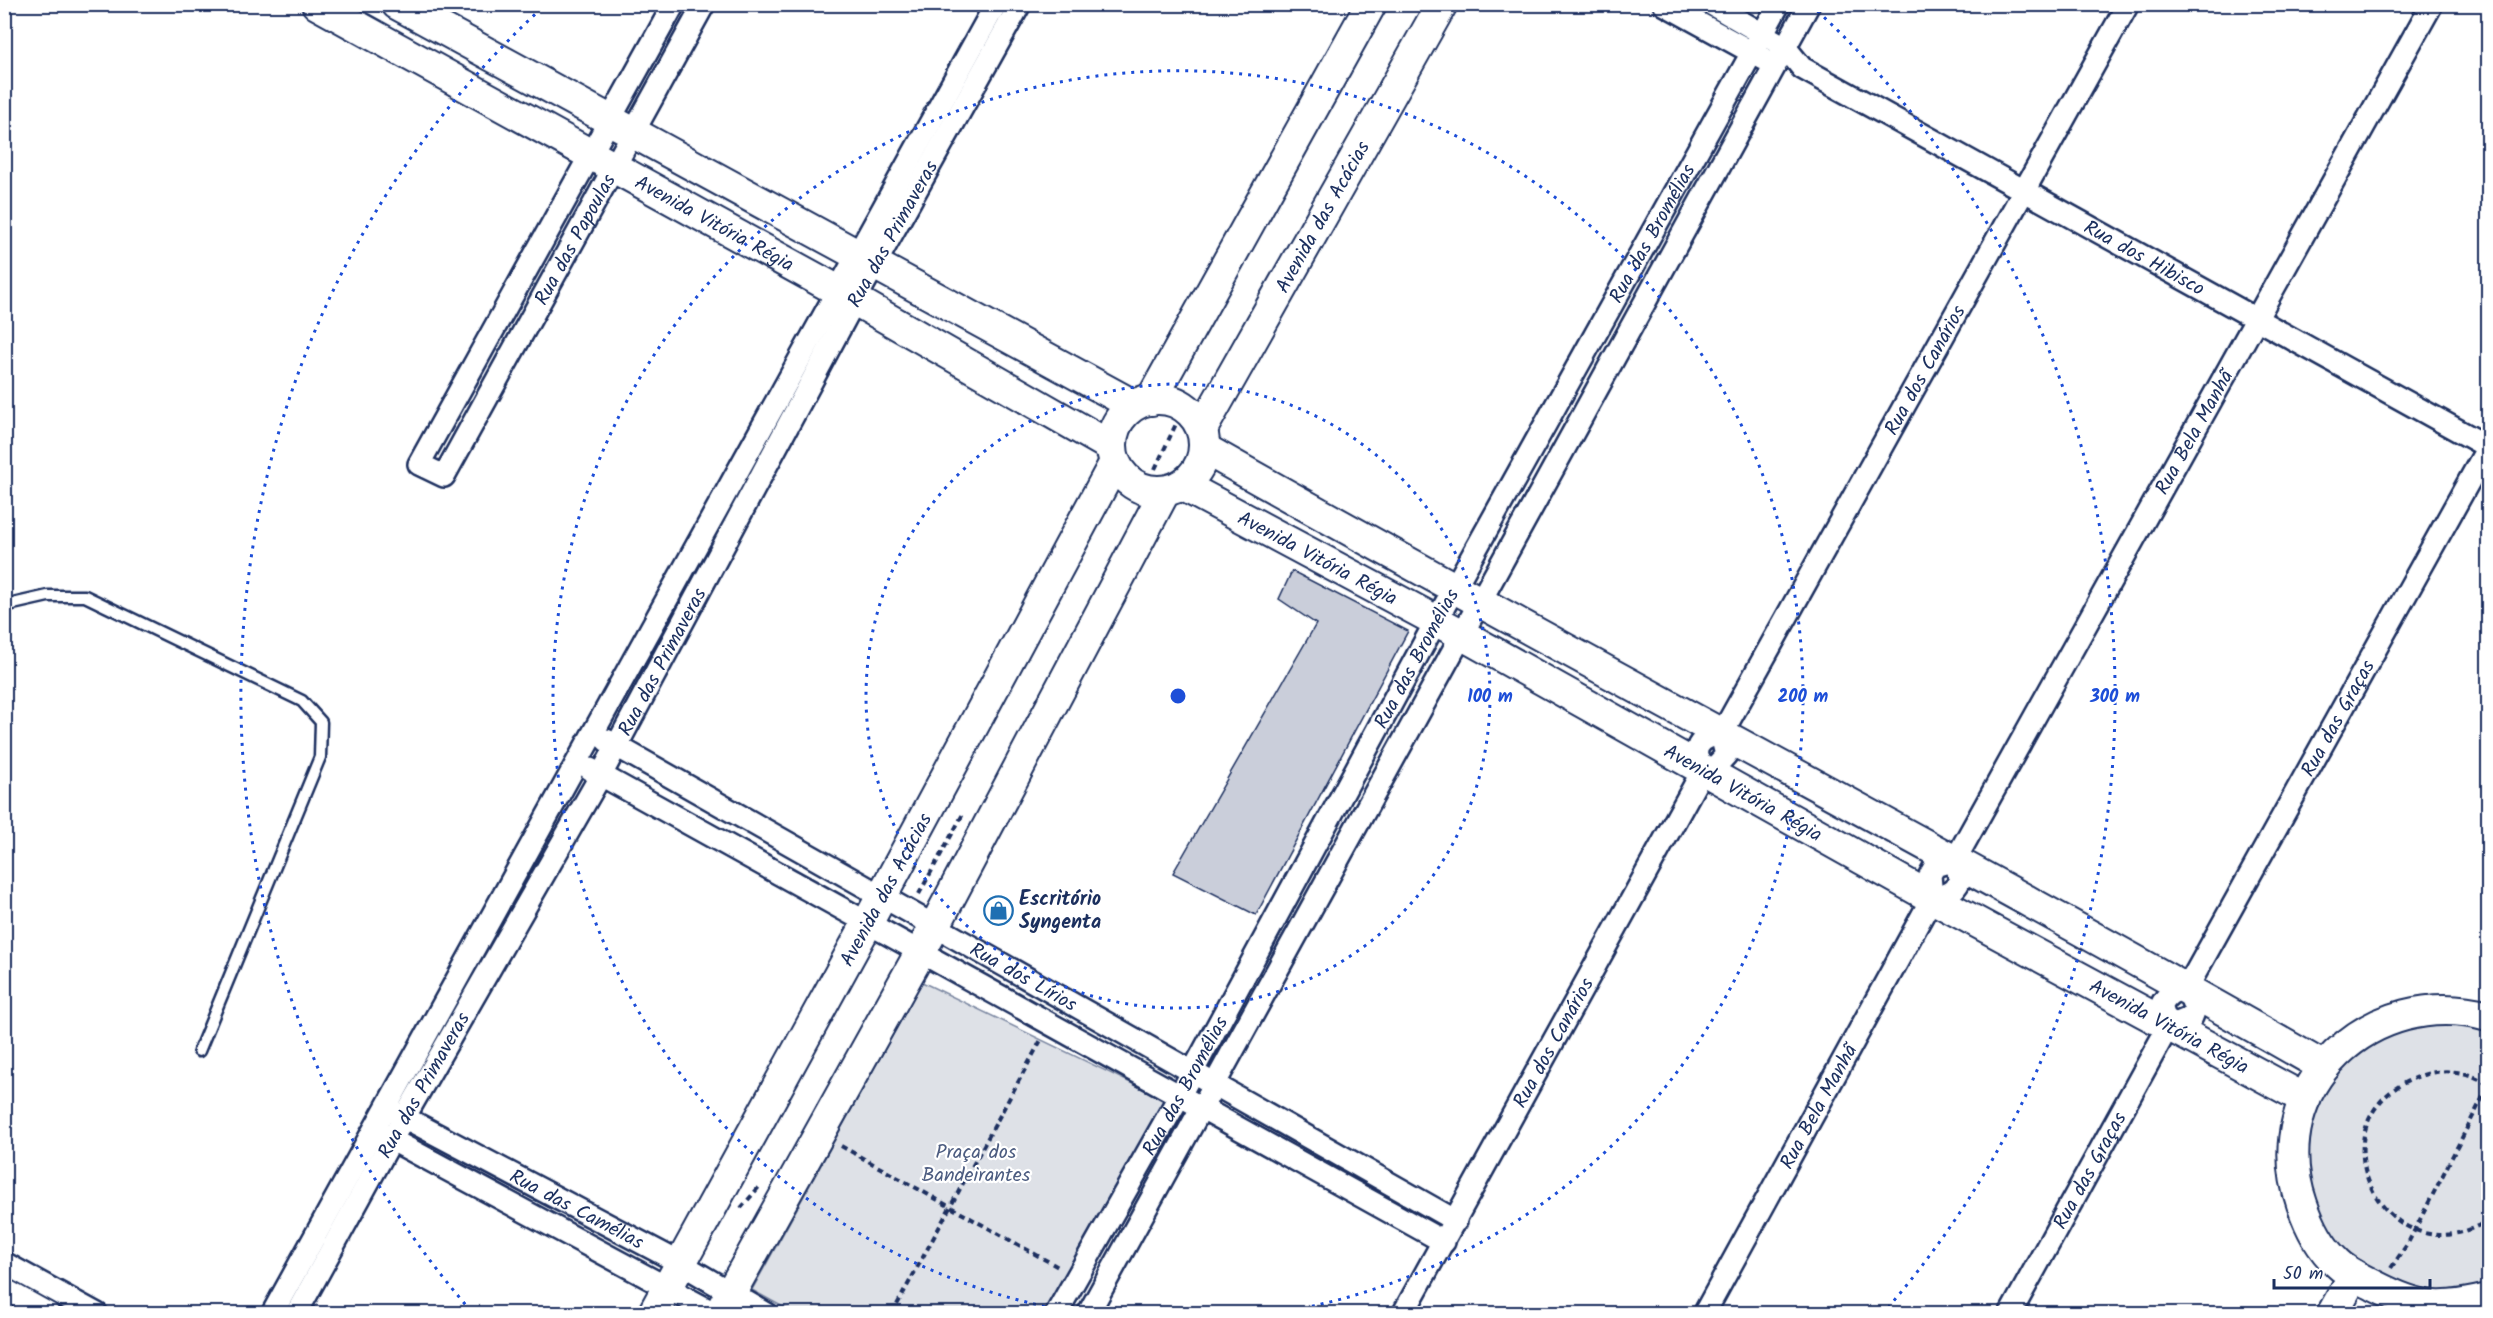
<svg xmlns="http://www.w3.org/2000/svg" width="2493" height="1318" viewBox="0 0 2493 1318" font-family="Kalam,sans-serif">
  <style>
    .green { fill: #dee1e7; stroke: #7c88a2; stroke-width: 1.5 }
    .building { fill: #caceda; stroke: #1b2f5e; stroke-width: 1.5 }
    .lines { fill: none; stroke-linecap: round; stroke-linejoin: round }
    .lane-casing { stroke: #1b2f5e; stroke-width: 15 }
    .street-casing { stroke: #1b2f5e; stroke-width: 26 }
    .secondary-casing { stroke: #1b2f5e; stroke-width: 34 }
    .path { stroke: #1b2f5e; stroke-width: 4; stroke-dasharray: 6 4.5; stroke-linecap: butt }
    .lane { stroke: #fff; stroke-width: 10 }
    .street { stroke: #fff; stroke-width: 21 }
    .secondary { stroke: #fff; stroke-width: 30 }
    .ring { fill: none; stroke: #1d4ed8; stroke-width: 3; stroke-dasharray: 3 6 }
    .labels { text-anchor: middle; stroke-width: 4.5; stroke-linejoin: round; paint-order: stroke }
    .street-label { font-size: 20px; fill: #1b2f5e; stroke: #fff }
    .poi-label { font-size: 20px; font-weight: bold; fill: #1b2f5e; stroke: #fff; text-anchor: start }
    .park-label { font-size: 20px; fill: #4c5c80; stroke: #fff }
    .centre { fill: #1d4ed8; stroke: #fff; stroke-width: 3 }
    .ring-label { font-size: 18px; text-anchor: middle; font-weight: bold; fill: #1d4ed8; stroke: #fff; stroke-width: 4.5; stroke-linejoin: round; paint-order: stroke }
  </style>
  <rect width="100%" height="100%" fill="#fff"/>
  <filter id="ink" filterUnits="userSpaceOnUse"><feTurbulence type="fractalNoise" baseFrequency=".0167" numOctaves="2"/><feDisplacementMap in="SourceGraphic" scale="12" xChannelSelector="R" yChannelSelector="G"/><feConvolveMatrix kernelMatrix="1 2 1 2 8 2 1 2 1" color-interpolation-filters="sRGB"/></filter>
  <g filter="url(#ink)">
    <g class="green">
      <path d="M922,982l244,118 -120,213h-252l-42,-23z"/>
      <path d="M2420,1018l68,8v261l-43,9 -47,-7 -42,-22 -33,-35 -18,-43 10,-93 26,-37z"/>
    </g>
    <path class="building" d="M1292,571l116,60 -152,284 -83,-42 143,-249 -37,-25z"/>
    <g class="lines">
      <defs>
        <path id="lane" d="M4,606l44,-10h37l217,105 19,21 -1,35 -121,294"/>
        <g id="street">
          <path id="s1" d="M674,4l-255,460 25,12 260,-472"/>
          <path d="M1664,4l100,55"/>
          <path id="s2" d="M1711,4l74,43 17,21 686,379"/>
          <path id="s3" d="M1721,735l407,-731"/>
          <path id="s4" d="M606,740l850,481"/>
          <path d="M590,769l854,473"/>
          <path d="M1703,770c-13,-20 -5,-33 18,-35"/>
          <path d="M1703,770l11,-2 12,-13 -5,-20"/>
          <path id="s5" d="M1955,860l477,-856"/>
          <path d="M1932,898c14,-3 22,-5 28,-18l-5,-20"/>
          <path d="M1932,898l-2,-23 5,-9 20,-6"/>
          <path id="s6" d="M2187,988l301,-541"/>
          <path d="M2168,1027l24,-10 3,-8 -8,-21"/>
          <path d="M2168,1027l-7,-21c5,-12 13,-15 26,-18"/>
          <path id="s7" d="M394,1112l286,151 87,51"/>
          <path d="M381,1134l335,180"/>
          <path d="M4,1263l93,51"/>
          <path d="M4,1289l45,25"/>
          <path d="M272,1314l724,-1310"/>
          <path id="s8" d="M296,1314l96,-175 209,-364 254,-475 165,-296"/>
          <path id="s9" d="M1056,1314l124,-219 256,-474 343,-617"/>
          <path d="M1088,1314l721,-1310"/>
          <path id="s10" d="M1403,1314l300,-544"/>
          <path id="s11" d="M1704,1314l228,-416"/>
          <path id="s12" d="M2010,1314l158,-287"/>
        </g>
        <g id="secondary">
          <path id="s13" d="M317,4l538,296 257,147"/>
          <path d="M397,4l736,401"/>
          <circle cx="1158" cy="445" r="46"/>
          <path d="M1151,400l220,-396"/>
          <path id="s14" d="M1202,429l240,-425"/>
          <path d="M1205,449c370,210 749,406 1119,618"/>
          <path id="s15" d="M1182,485l279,149 471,264 373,201"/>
          <path d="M2488,1016c-115,-32 -227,70 -186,188 7,21 18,43 34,58 11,11 26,17 39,24 45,23 64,25 113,13"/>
          <path id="s16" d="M653,1314l215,-392 247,-460"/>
          <path d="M719,1314l216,-388 230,-435"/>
          <path d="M2332,1314l22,-39"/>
        </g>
      </defs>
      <use href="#lane" class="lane-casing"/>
      <use href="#street" class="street-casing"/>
      <use href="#secondary" class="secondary-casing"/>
      <g class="path">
        <path d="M1155,469l21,-45"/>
        <path d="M919,894l44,-80"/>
        <path d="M2488,1085c-16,-14 -45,-17 -65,-10 -122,40 -38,211 65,145"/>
        <path d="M841,1146l219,122"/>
        <path d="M741,1208l18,-21"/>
        <path d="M2391,1268l17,-25 80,-156"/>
        <path d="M892,1314l149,-274"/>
      </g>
      <use href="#lane" class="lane"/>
      <use href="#street" class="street"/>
      <use href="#secondary" class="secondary"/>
    </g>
  </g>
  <g class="ring">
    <circle cx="1178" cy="696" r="312"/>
    <path d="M1080 1313A625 625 0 1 1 1276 1313"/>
    <path d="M471 1311A937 937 0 0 1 545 5M1811 5A937 937 0 0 1 1885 1311"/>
  </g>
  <defs>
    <symbol id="shop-ring" viewBox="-11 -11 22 22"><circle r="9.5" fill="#fff" stroke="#1f6fb2" stroke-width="1.5"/><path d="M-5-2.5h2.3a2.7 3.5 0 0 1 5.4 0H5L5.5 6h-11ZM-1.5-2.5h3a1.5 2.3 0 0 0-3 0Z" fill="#1f6fb2"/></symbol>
  </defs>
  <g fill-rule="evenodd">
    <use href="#shop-ring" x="982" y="894" width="33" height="33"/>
  </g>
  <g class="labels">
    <g class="street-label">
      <text dy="7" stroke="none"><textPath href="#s14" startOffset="244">Avenida das Acácias</textPath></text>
      <text dy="7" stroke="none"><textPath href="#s13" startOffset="454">Avenida Vitória Régia</textPath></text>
      <text dy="7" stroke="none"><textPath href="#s8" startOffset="1234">Rua das Primaveras</textPath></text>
      <text dy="7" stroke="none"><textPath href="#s9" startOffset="1234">Rua das Bromélias</textPath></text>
      <text dy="7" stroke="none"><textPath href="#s1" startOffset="824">Rua das Papoulas</textPath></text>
      <text dy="7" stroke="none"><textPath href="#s2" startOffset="504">Rua dos Hibisco</textPath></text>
      <text dy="7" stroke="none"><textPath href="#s3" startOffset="418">Rua dos Canários</textPath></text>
      <text dy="7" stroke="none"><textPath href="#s5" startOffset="490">Rua Bela Manhã</textPath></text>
      <text dy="7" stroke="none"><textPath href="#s15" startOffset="154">Avenida Vitória Régia</textPath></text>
      <text dy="7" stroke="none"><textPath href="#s9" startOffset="748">Rua das Bromélias</textPath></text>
      <text dy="7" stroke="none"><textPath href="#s8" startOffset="748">Rua das Primaveras</textPath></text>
      <text dy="7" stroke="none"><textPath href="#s6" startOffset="309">Rua das Graças</textPath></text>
      <text dy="7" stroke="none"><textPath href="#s15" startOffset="640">Avenida Vitória Régia</textPath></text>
      <text dy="7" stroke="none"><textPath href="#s16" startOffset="484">Avenida das Acácias</textPath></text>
      <text dy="7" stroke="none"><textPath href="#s4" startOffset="480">Rua dos Lírios</textPath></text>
      <text dy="7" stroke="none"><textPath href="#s15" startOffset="1126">Avenida Vitória Régia</textPath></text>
      <text dy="7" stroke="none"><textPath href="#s10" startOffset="310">Rua dos Canários</textPath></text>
      <text dy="7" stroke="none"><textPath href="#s8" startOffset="262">Rua das Primaveras</textPath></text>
      <text dy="7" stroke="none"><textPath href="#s9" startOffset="262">Rua das Bromélias</textPath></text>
      <text dy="7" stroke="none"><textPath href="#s11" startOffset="237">Rua Bela Manhã</textPath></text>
      <text dy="7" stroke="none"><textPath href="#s12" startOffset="164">Rua das Graças</textPath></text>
      <text dy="7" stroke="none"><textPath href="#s7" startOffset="207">Rua das Camélias</textPath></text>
    </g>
    <g class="poi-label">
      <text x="1019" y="905">Escritório<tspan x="1019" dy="23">Syngenta</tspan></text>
    </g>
    <g class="park-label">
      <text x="976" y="1158">Praça dos<tspan x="976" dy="23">Bandeirantes</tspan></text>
    </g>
  </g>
  <circle cx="1178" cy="696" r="9" class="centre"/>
  <g class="ring-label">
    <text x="1490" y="702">100 m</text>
    <text x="1803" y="702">200 m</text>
    <text x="2115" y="702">300 m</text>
  </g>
  <rect width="2493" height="1318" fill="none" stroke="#fff" stroke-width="24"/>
  <rect x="12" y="12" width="2469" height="1294" fill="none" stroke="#1b2f5e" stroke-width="2" filter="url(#ink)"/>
  <path d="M2274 1279v9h156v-9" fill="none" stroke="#1b2f5e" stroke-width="3"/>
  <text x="2283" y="1279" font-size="18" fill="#1b2f5e" stroke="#ffffff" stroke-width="4.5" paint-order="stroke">50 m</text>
</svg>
